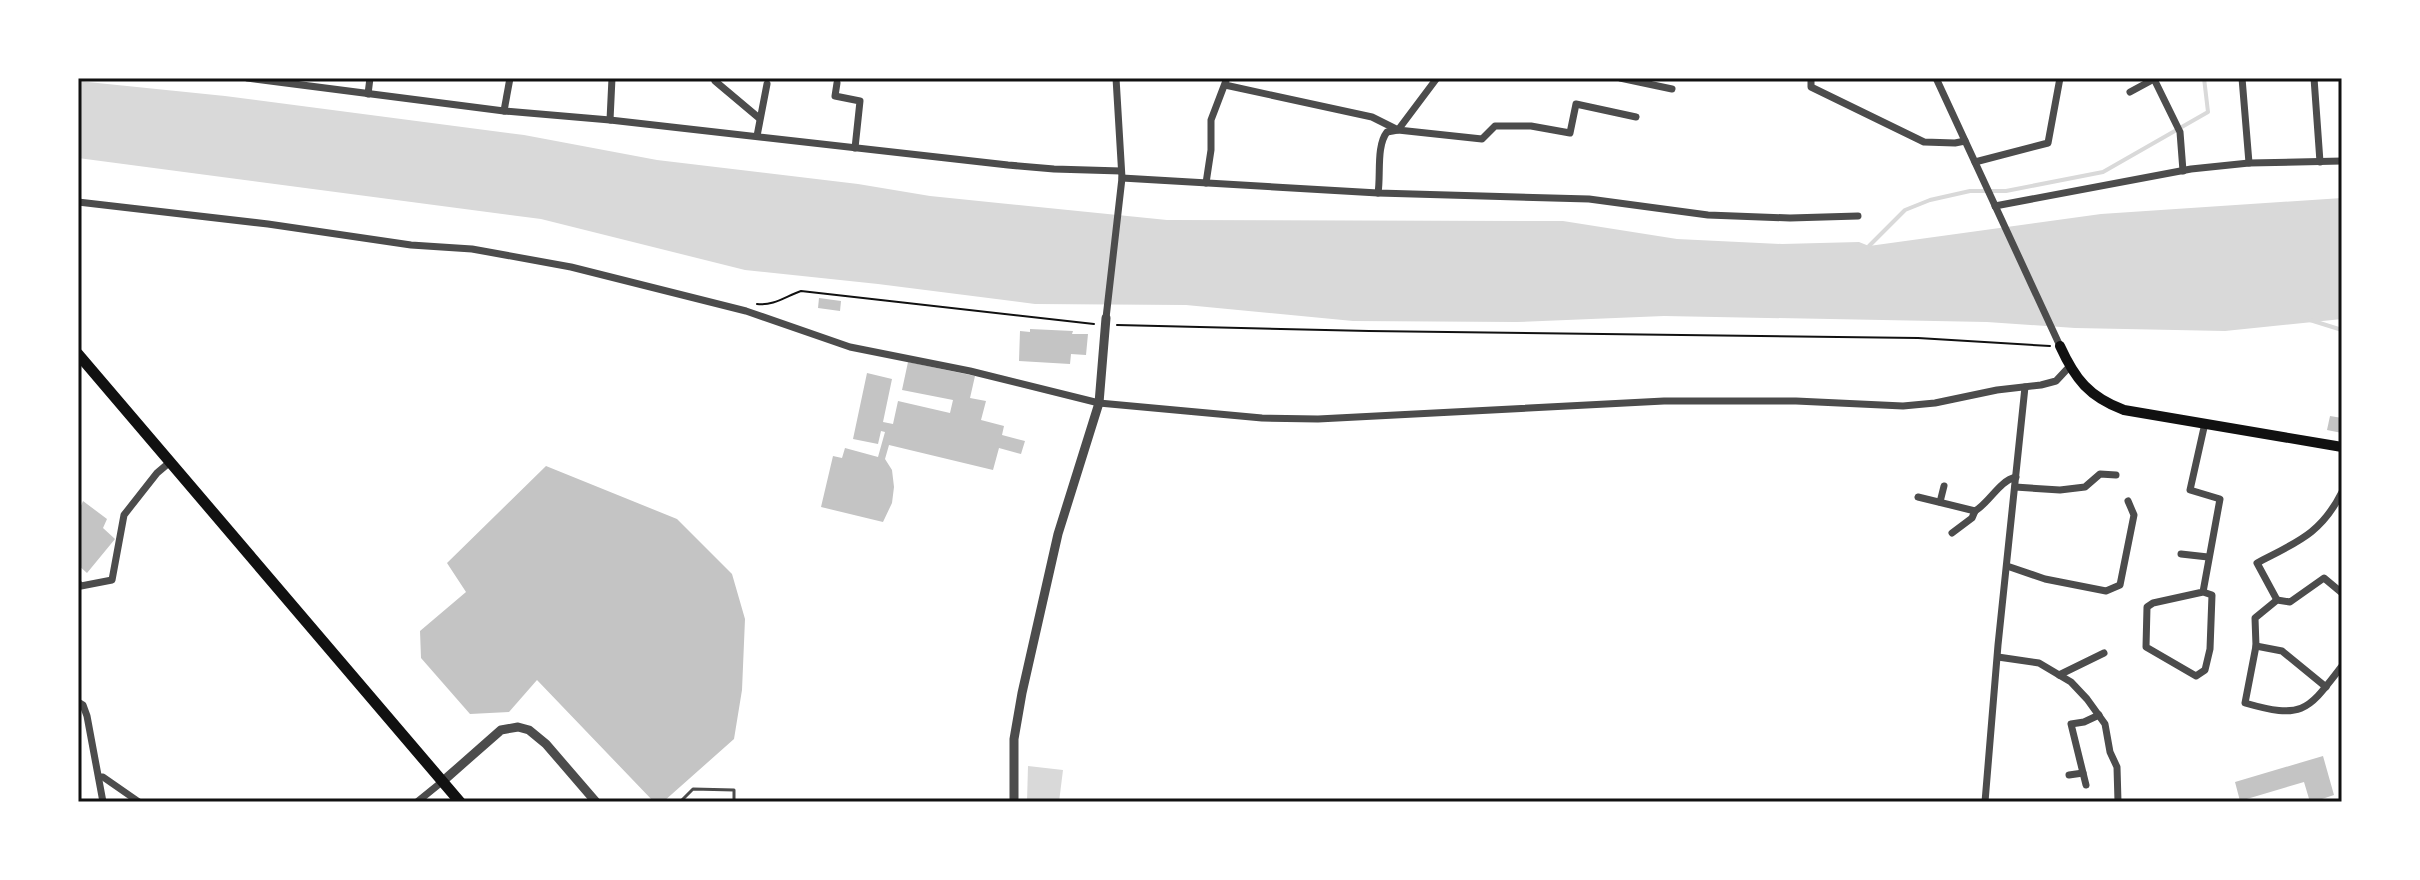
<svg xmlns="http://www.w3.org/2000/svg" width="2420" height="880" viewBox="0 0 2420 880" font-family="Overpass,sans-serif">
  <style>
    .water { fill: #d9d9d9 }
    .lines { fill: none; stroke-linecap: round; stroke-linejoin: round }
    .stream { stroke: #d9d9d9; stroke-width: 4 }
    .building { fill: #c4c4c4 }
    .path { stroke: #111; stroke-width: 2 }
    .service { stroke: #4c4c4c; stroke-width: 3 }
    .minor { stroke: #4c4c4c; stroke-width: 7 }
    .tertiary { stroke: #4c4c4c; stroke-width: 9 }
    .secondary { stroke: #111; stroke-width: 10 }
    .primary { stroke: #111; stroke-width: 11 }
    .neatline { fill: none; stroke: #111; stroke-width: 3 }
  </style>
  <rect width="100%" height="100%" fill="#fff"/>
  <g class="water">
    <path d="M78,81l147,15 299,39 133,25 201,24 72,12 237,24 396,1 114,18 105,5 77,-2 10,4 232,-32 241,-16v121l-117,12 -150,-3 -88,-6 -323,-6 -147,6 -164,-1 -167,-16 -151,-1 -157,-20 -133,-14 -204,-51 -463,-61z"/>
    <path d="M1028,766l35,4 -4,32h-32z"/>
  </g>
  <g class="lines">
    <g class="stream">
      <path d="M1871,251l-2,-5 36,-36 25,-10 40,-9h36l97,-19 105,-60 -4,-34"/>
      <path d="M2310,320l32,10"/>
    </g>
  </g>
  <g class="building">
    <path d="M819,298l22,3 -1,10 -22,-3z"/>
    <path d="M1030,329l43,2 -1,3h16l-2,21 -15,-1 -1,10 -51,-3 1,-30 10,1z"/>
    <path d="M908,362l67,14 -5,22 16,3 -5,19 23,6 -2,9 23,6 -4,13 -22,-6 -6,22 -104,-25 -4,14 7,11 2,17 -2,16 -9,19 -62,-15 12,-51 9,2 3,-10 33,9 7,-25 -4,-1 -3,13 -25,-5 14,-66 25,6 -9,43 10,2 5,-23 52,12 3,-13 -51,-10z"/>
    <path d="M2330,416l12,2v15l-15,-3z"/>
    <path d="M546,466l131,53 55,55 13,45 -3,71 -8,49 -71,63h-9l-117,-122 -28,32 -39,2 -49,-56 -1,-27 46,-39 -19,-29z"/>
    <path d="M83,501l24,18 -4,9 12,11 -28,34 -9,-8v-58l2,1z"/>
    <path d="M2323,756l11,39 -12,4 1,3h-13l-6,-20 -64,19 -5,-19z"/>
  </g>
  <g class="lines">
    <g class="path">
      <path d="M757,304c17,2 29,-8 44,-13l293,33"/>
      <path d="M1117,325l252,6 549,7 132,8"/>
    </g>
    <path class="service" d="M680,802l13,-13 41,1v12"/>
    <g class="minor">
      <path d="M247,78l257,33 106,9 398,45 46,4 67,2"/>
      <path d="M1620,78l52,11"/>
      <path d="M1811,78v9l113,55 31,1 10,-2"/>
      <path d="M1936,78l124,268"/>
      <path d="M2242,78l7,85"/>
      <path d="M2314,78l6,84"/>
      <path d="M715,81l44,37"/>
      <path d="M837,83l-2,13 25,5 -5,47"/>
      <path d="M1225,85l147,32 26,13 84,9 13,-13h36l39,7 6,-29 60,13"/>
      <path d="M2130,92l24,-13 26,53 3,39"/>
      <path d="M368,94l2,-16"/>
      <path d="M504,111l6,-33"/>
      <path d="M610,120l2,-42"/>
      <path d="M757,136l10,-52"/>
      <path d="M1975,162l73,-19 12,-65"/>
      <path d="M1122,178l256,15 211,6 119,16 82,3 68,-2"/>
      <path d="M1206,183l5,-33v-30l16,-42"/>
      <path d="M1378,193c3,-18 -2,-47 9,-61l11,-2 39,-52"/>
      <path d="M78,202l190,22 143,21 61,4 99,18 175,44 104,36 120,24 129,32 163,15 56,1 346,-18h132l107,5 32,-3 62,-13 44,-5 15,-4 14,-15"/>
      <path d="M1995,206l196,-37 58,-6 93,-2"/>
      <path d="M1106,318l16,-140 -6,-100"/>
      <path d="M2015,487l45,3 25,-3 15,-13 16,1"/>
      <path d="M1918,497l57,14c15,-9 24,-30 41,-34"/>
      <path d="M1940,502l4,-16"/>
      <path d="M1952,533l20,-15 3,-7"/>
      <path d="M2181,554l27,3"/>
      <path d="M2007,566l38,13 61,12 14,-6 14,-70 -6,-14"/>
      <path d="M78,583l3,3 31,-6 12,-65 33,-42 13,-11"/>
      <path d="M2203,592l9,3 -2,54 -5,21 -9,6 -50,-29 1,-40 6,-4 50,-11 17,-93 -30,-9 15,-67"/>
      <path d="M2342,593l-18,-15 -34,24 -13,-2 -22,18 1,28 -11,57c59,17 63,7 97,-37"/>
      <path d="M2277,600l-20,-37c40,-21 64,-29 85,-71"/>
      <path d="M2256,646l26,5 44,36"/>
      <path d="M1998,657l41,6 32,19 16,17 18,25 5,28 7,15 1,35"/>
      <path d="M2059,675l45,-22"/>
      <path d="M78,702l5,3 4,11 16,86"/>
      <path d="M2069,775l14,-2"/>
      <path d="M99,777h4l36,25"/>
      <path d="M2086,785l-15,-61 13,-2 15,-7"/>
      <path d="M417,802l26,-21"/>
      <path d="M1985,802l13,-157 27,-258"/>
    </g>
    <g class="tertiary">
      <path d="M443,781l58,-51 17,-3 11,3 17,14 50,58"/>
      <path d="M1014,802v-63l8,-46 36,-159 41,-131 7,-85"/>
    </g>
    <path class="secondary" d="M2060,346c15,33 29,51 64,64l218,37"/>
    <path class="primary" d="M78,354l382,448"/>
  </g>
  <rect width="2420" height="880" fill="none" stroke="#ffffff" stroke-width="160"/>
  <rect x="80" y="80" width="2260" height="720" class="neatline"/>
</svg>
